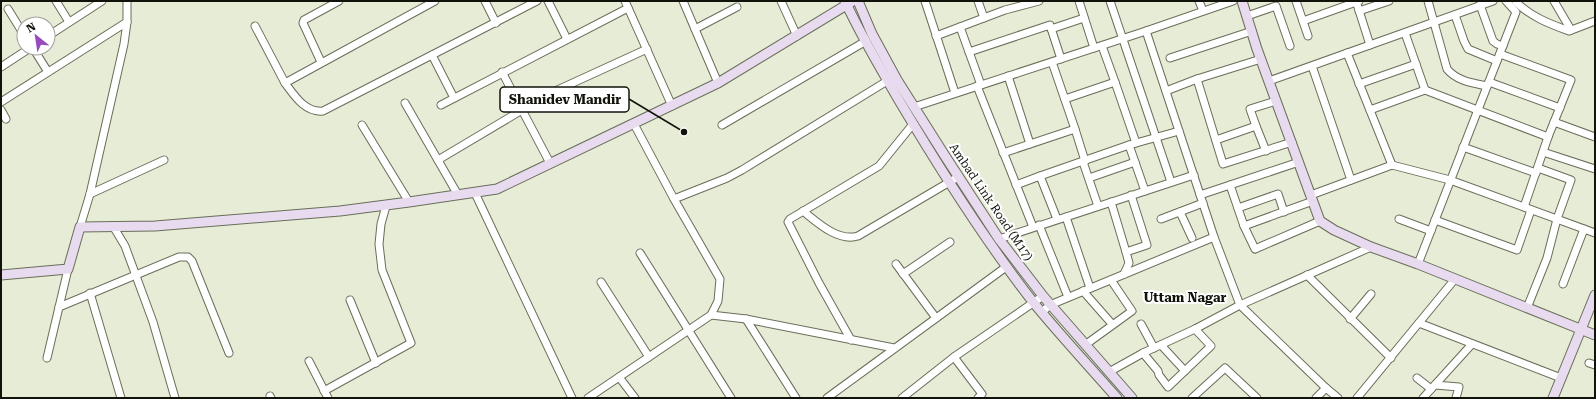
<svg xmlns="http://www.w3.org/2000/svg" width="1596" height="399" viewBox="0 0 1596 399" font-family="'Roboto Serif',serif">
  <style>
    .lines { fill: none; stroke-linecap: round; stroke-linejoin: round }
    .street-casing { stroke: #696e5a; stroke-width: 9 }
    .secondary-casing { stroke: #696e5a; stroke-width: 11 }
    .street { stroke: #fff; stroke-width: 7 }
    .secondary { stroke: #e8dbef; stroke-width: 9 }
    .labels { text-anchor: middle; stroke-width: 4; stroke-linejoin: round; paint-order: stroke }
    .street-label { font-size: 12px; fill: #11130b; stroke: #fff }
    .neighbourhood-label { font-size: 13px; font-weight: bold; fill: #11130b; stroke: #fff }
    .leader { fill: none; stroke: #11130b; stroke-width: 1.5 }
    .callout-dot { fill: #11130b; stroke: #fff; stroke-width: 1.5 }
    .callout { fill: #fff; stroke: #11130b; stroke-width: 1.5 }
    .callout-label { font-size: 13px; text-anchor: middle; font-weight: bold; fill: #11130b }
  </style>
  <rect width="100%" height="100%" fill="#e6ecd5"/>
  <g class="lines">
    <defs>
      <g id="street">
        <path d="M56,1l13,21"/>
        <path d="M435,1l-150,82c9,12 20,30 38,28l214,-110"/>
        <path d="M485,1l11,22"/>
        <path d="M548,1l19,38"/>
        <path d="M625,1l47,105"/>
        <path d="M683,1l35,82"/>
        <path d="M781,1l16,35"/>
        <path d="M925,1l30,92"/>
        <path d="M978,1l6,17"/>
        <path d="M1079,1l15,47"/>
        <path d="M1110,1l61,181"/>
        <path d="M1199,1l4,10"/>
        <path d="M1233,1l-87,30 68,206 26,68 86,83 12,10"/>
        <path d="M1296,1l12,35"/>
        <path d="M1356,1l14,44"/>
        <path d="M1428,1l19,68c10,12 25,14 40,17"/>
        <path d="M1554,1l17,29"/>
        <path d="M1516,2c15,15 34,22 53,29l26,-10"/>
        <path d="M1480,5l13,36 4,3 6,2"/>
        <path d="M8,9l16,26"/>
        <path d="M1359,11l30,-10"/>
        <path d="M1455,15l9,26 4,8 29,12"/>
        <path d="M1247,16l29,-10 14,40"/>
        <path d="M1303,21l56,-20"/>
        <path d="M255,26l30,57"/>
        <path d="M960,27l21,58"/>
        <path d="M695,29l42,-22"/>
        <path d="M1051,29l33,-11"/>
        <path d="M1405,33l20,57 123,47 -24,70"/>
        <path d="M48,36l54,-35"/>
        <path d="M936,36l69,-26 34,-9"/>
        <path d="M1102,46l13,36"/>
        <path d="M33,48l15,24"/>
        <path d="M969,52l81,-27 11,34"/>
        <path d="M1500,54l71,26 -23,57"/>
        <path d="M432,55l22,43"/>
        <path d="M1170,58l82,-27"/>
        <path d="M1261,59l-64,20 26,85 69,-22"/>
        <path d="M321,62l-18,-39 1,-3 35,-19"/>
        <path d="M1312,66l39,114"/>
        <path d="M1,67l29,-19"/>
        <path d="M502,72l48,91"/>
        <path d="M1008,76l22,68"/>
        <path d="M1269,81l224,-80"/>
        <path d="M1489,82l71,26"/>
        <path d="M1359,84l57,-20"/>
        <path d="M977,86l56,141"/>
        <path d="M1166,91l31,-12"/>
        <path d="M553,92l94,-43"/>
        <path d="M1065,99l50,-17 21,61"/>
        <path d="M1,102l126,-80"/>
        <path d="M405,103l53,92"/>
        <path d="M441,105l187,-97"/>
        <path d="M914,107l232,-76"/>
        <path d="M1,110l5,9"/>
        <path d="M1370,110l55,-20"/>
        <path d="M1554,122l41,15"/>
        <path d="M634,124l40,75 46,80 -2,22 -7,14"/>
        <path d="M362,125l47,77"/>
        <path d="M722,125l144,-84"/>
        <path d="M1256,126l-6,-17 26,-8"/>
        <path d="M1075,129l10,32"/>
        <path d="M1216,140l40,-14 10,25"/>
        <path d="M1129,145l16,46"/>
        <path d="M1463,147l73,26"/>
        <path d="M1543,152l52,17"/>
        <path d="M1003,153l72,-24 -23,-67"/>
        <path d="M438,160l84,-50"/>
        <path d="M1083,162l15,44"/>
        <path d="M1299,162l-69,23 14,41 11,23 65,-28"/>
        <path d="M1392,165l58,15 145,53"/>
        <path d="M1040,176l89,-31 50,-14"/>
        <path d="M1089,178l46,-16"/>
        <path d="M1016,185l24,-9 17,43"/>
        <path d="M475,193l97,205"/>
        <path d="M90,194l74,-34"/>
        <path d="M1200,195l30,-10"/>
        <path d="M1311,195l81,-30 -45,-112"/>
        <path d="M674,199l53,-21 15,-8 150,-92"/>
        <path d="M1111,202l15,50"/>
        <path d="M1238,208l40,-14 6,18"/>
        <path d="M803,211c15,12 35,31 55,25l100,-59"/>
        <path d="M1180,212l12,26"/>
        <path d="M1066,217l24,71"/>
        <path d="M1161,219l42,-16"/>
        <path d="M1399,219l32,12"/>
        <path d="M1435,220l82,30 14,-40"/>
        <path d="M1039,225l29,72"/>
        <path d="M113,226l12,20 28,76 22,76"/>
        <path d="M1244,226l69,-25"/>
        <path d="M80,227l10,-33 34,-150 3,-22v-21"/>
        <path d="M999,239l195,-64"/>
        <path d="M640,253l91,145"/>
        <path d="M896,264l40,54"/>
        <path d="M1418,264l98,-252 -10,-11"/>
        <path d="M903,274l47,-32"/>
        <path d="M1124,274l5,-11 -3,-11 21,-7 -16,-50"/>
        <path d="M1307,275l84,83"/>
        <path d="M601,282l48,75"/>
        <path d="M1563,284l21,-55"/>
        <path d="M1083,291l29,33"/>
        <path d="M90,293l31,105"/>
        <path d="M350,300l26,63"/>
        <path d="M59,307l120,-50h9l4,4 37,92"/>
        <path d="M1527,308l20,-50 10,-39 14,-39 -33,-12"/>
        <path d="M1042,312l8,-7 164,-68"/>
        <path d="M1350,319l21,-25"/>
        <path d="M1419,323l142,55"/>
        <path d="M1141,324l13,24"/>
        <path d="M851,340l-32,-57 -31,-61 2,-3 89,-53 34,-42"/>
        <path d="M1085,345l47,-34 -21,-31"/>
        <path d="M1161,345l24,26"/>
        <path d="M1143,353l15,18 1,4 9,12 43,-41 -16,-17"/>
        <path d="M954,357l28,37 -4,4"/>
        <path d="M47,358l21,-89"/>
        <path d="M309,361l19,37"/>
        <path d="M1589,363l6,2"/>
        <path d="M1109,372l34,-19 52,-24 45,-24 131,-58"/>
        <path d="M619,377l16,21"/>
        <path d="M1417,378l14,11"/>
        <path d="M1435,385l24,2 -3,11"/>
        <path d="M324,391l87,-48 -29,-73 -3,-26 2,-20 5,-18"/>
        <path d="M270,396l1,2"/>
        <path d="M588,398l123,-83 35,4"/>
        <path d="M796,398l-50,-79 148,29"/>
        <path d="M827,398l179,-131"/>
        <path d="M902,398l52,-41 89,-61"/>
        <path d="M1192,398l33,-30 32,30"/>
        <path d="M1316,398l10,-10"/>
        <path d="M1357,398l98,-119"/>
        <path d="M1423,398l49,-54"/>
      </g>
      <g id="secondary">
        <path d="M845,1c16,35 36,68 55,101 41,69 84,137 133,200 27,33 56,64 84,96"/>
        <path d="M858,1l14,33 25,46 48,76 54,83 44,57 89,102"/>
        <path d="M1242,1l15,48 63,172 14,9 37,17 47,17 177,71"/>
        <path d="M1,275l67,-6 12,-42 75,-1 185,-15 69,-9 88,-13 221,-106 135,-82"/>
        <path d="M1553,398l42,-103"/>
      </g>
    </defs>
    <use href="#street" class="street-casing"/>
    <use href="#secondary" class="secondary-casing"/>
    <use href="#street" class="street"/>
    <use href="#secondary" class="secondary"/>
  </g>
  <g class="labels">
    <g class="street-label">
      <text transform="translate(991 202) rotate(56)" y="4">Ambad Link Road (M17)</text>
    </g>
    <g class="neighbourhood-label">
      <text x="1185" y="302">Uttam Nagar</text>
    </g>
  </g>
  <path class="leader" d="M684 132L629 99"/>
  <circle class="callout-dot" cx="684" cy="132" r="4"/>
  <rect class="callout" x="500" y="87" width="129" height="25" rx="4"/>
  <g class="callout-label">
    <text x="565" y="104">Shanidev Mandir</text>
  </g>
  <rect width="1596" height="399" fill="none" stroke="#11130b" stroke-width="4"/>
  <g transform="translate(36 36) rotate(330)"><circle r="19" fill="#ffffff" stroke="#a0a19d"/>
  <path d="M0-3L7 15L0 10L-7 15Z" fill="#974bbc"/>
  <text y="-6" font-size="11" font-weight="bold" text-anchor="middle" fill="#11130b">N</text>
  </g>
</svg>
